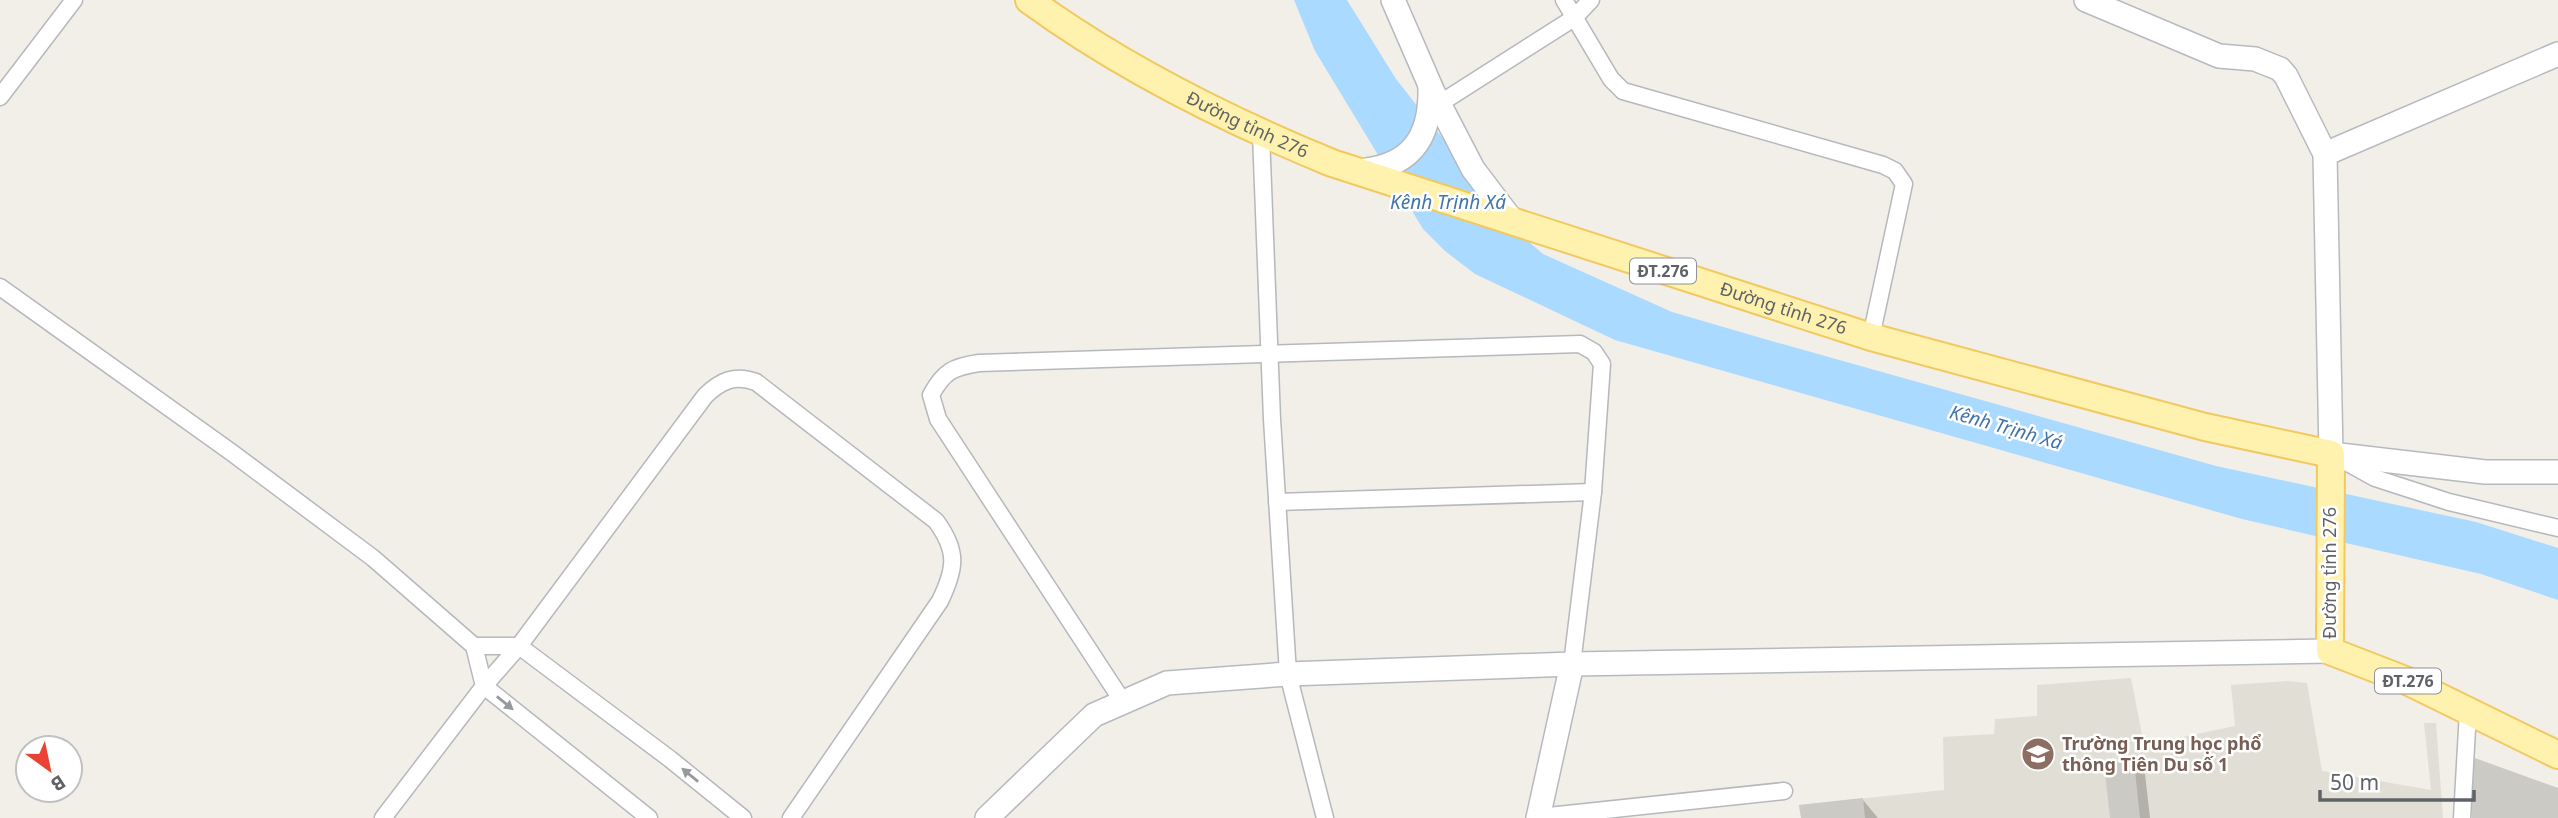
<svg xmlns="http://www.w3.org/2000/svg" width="2558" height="818" viewBox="0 0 2558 818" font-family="'Noto Sans',sans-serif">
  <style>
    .education { fill: #e1ded6 }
    .water { fill: #aadaff }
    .shadow { fill: #0003 }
    .building { fill: #cccac5 }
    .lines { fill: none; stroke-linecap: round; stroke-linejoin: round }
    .street-casing { stroke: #b5b8bc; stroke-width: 19 }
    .secondary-casing { stroke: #b6babf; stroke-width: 26 }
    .primary-casing { stroke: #f2c960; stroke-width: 30 }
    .street { stroke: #fff; stroke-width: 16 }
    .secondary { stroke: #fff; stroke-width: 23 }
    .primary { stroke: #fff2af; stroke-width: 26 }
    .oneway { fill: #979a9d }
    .labels { text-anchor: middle; stroke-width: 5; stroke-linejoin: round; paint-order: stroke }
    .shield { fill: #fff; stroke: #8f9295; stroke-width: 2 }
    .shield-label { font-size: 16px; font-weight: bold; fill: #5f6368 }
    .street-label { font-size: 18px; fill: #5f6368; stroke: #fff }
    .education-label { font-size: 18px; font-weight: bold; fill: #785e54; stroke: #fff; text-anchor: start }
    .water-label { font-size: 19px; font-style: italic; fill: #4174aa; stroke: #fff }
  </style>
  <rect width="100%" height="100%" fill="#f1efe8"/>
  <path class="education" d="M2131,678l13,67 91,-19 -4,-41 57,-4 19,2 15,88 109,19 -7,-67h12l7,95h-642l-2,-13 145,-15 -1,-53 51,-3 1,-15 42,-3v-31z"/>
  <path class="water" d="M1294,0h53l49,79 89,113 44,50 14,12 129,58 96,28 448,126 260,56 82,26v52l-77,-26 -239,-55 -627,-179 -140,-66 -30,-23 -22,-22 -108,-178z"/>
  <g class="shadow">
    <path d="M2133,763l12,11 5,44h-38z"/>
    <path d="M1863,800l15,18h-76z"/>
  </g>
  <g class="building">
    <path d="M2472,757l86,31v30h-86z"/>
    <path d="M2134,761l6,57h-30l-6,-54z"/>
    <path d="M1863,798l2,20h-64l-2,-13z"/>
  </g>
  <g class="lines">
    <defs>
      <g id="street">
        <path d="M1564,0l47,79 12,12 260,74 12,6 9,13 -33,153"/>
        <path d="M0,97l74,-97"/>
        <path d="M1439,104l135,-86 17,-18"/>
        <path d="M1261,134l11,285 16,255 37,144"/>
        <path d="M0,287l231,165 142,106 101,88 10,40 165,132"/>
        <path d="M2339,458l36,20 74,24 109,26"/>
        <path d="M1277,502l316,-10"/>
        <path d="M474,646h45l151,113 73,59"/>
        <path d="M1123,702l-185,-283 -7,-24c13,-24 22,-28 48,-32l601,-19 14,8 8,12 -9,128 -21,172"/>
        <path d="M1539,817l245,-26"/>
        <path d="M383,818l101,-132 35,-40 186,-250c15,-15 30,-22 51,-14l180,139c22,30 20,47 4,80l-149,217"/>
        <path d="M2462,818l6,-107"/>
      </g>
      <g id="secondary">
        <path d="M1393,0l40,92 40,77 41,54"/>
        <path d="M2086,0l133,56 36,3 25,10 6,7 39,78 6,300 154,18h73"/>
        <path d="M2325,154l233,-100"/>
        <path d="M1356,171c54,-3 75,-32 74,-83"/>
        <path d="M987,818l107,-103 73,-32 121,-9 284,-10 758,-13"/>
        <path d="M1538,818l34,-154"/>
      </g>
      <g id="primary">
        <path id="s1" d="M1029,0c92,67 198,120 303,163l539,174 334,90 126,27 -1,197 75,29 153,75"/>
      </g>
    </defs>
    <use href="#street" class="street-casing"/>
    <use href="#secondary" class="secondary-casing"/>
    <use href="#primary" class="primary-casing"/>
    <use href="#street" class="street"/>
    <use href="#secondary" class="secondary"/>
    <use href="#primary" class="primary"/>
  </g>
  <defs><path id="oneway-solid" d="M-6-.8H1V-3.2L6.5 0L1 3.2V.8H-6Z" transform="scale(1.75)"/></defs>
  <g class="oneway">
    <use href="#oneway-solid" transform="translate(505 703) rotate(39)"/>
    <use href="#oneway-solid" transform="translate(690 775) rotate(-141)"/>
  </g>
  <defs>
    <symbol id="school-disc" viewBox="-11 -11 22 22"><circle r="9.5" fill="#8d6e63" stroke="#fff"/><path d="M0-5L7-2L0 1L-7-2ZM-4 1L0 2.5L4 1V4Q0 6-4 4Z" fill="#fff"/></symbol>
  </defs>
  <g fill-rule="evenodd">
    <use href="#school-disc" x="2019" y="735" width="38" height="38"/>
  </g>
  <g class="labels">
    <g class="shield">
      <rect x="1630" y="258.5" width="66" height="25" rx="5"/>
      <rect x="2375" y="668.5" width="66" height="25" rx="5"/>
    </g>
    <g class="shield-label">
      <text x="1663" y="277">ĐT.276</text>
      <text x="2408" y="687">ĐT.276</text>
    </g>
    <g class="street-label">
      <text dy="6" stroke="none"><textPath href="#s1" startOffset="252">Đường tỉnh 276</textPath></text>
      <text dy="6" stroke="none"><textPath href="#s1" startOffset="819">Đường tỉnh 276</textPath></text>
      <text transform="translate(2330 573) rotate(-90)" y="6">Đường tỉnh 276</text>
    </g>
    <g class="education-label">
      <text x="2062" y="750">Trường Trung học phổ<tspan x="2062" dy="21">thông Tiên Du số 1</tspan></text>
    </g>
    <g class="water-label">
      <text x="1448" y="209">Kênh Trịnh Xá</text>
      <text transform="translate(2006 427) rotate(16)" y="7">Kênh Trịnh Xá</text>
    </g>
  </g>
  <g transform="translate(49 769) rotate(147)"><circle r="33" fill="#ffffff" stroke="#bfc1c3" stroke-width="2"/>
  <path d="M0-5L12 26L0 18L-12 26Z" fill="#ea4335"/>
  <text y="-10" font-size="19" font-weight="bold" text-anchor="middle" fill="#5f6368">B</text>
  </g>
  <path d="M2320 790v10h154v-10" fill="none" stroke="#5f6368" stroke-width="3.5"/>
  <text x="2330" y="790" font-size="21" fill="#5f6368" stroke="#ffffff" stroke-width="5" paint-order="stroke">50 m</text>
</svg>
